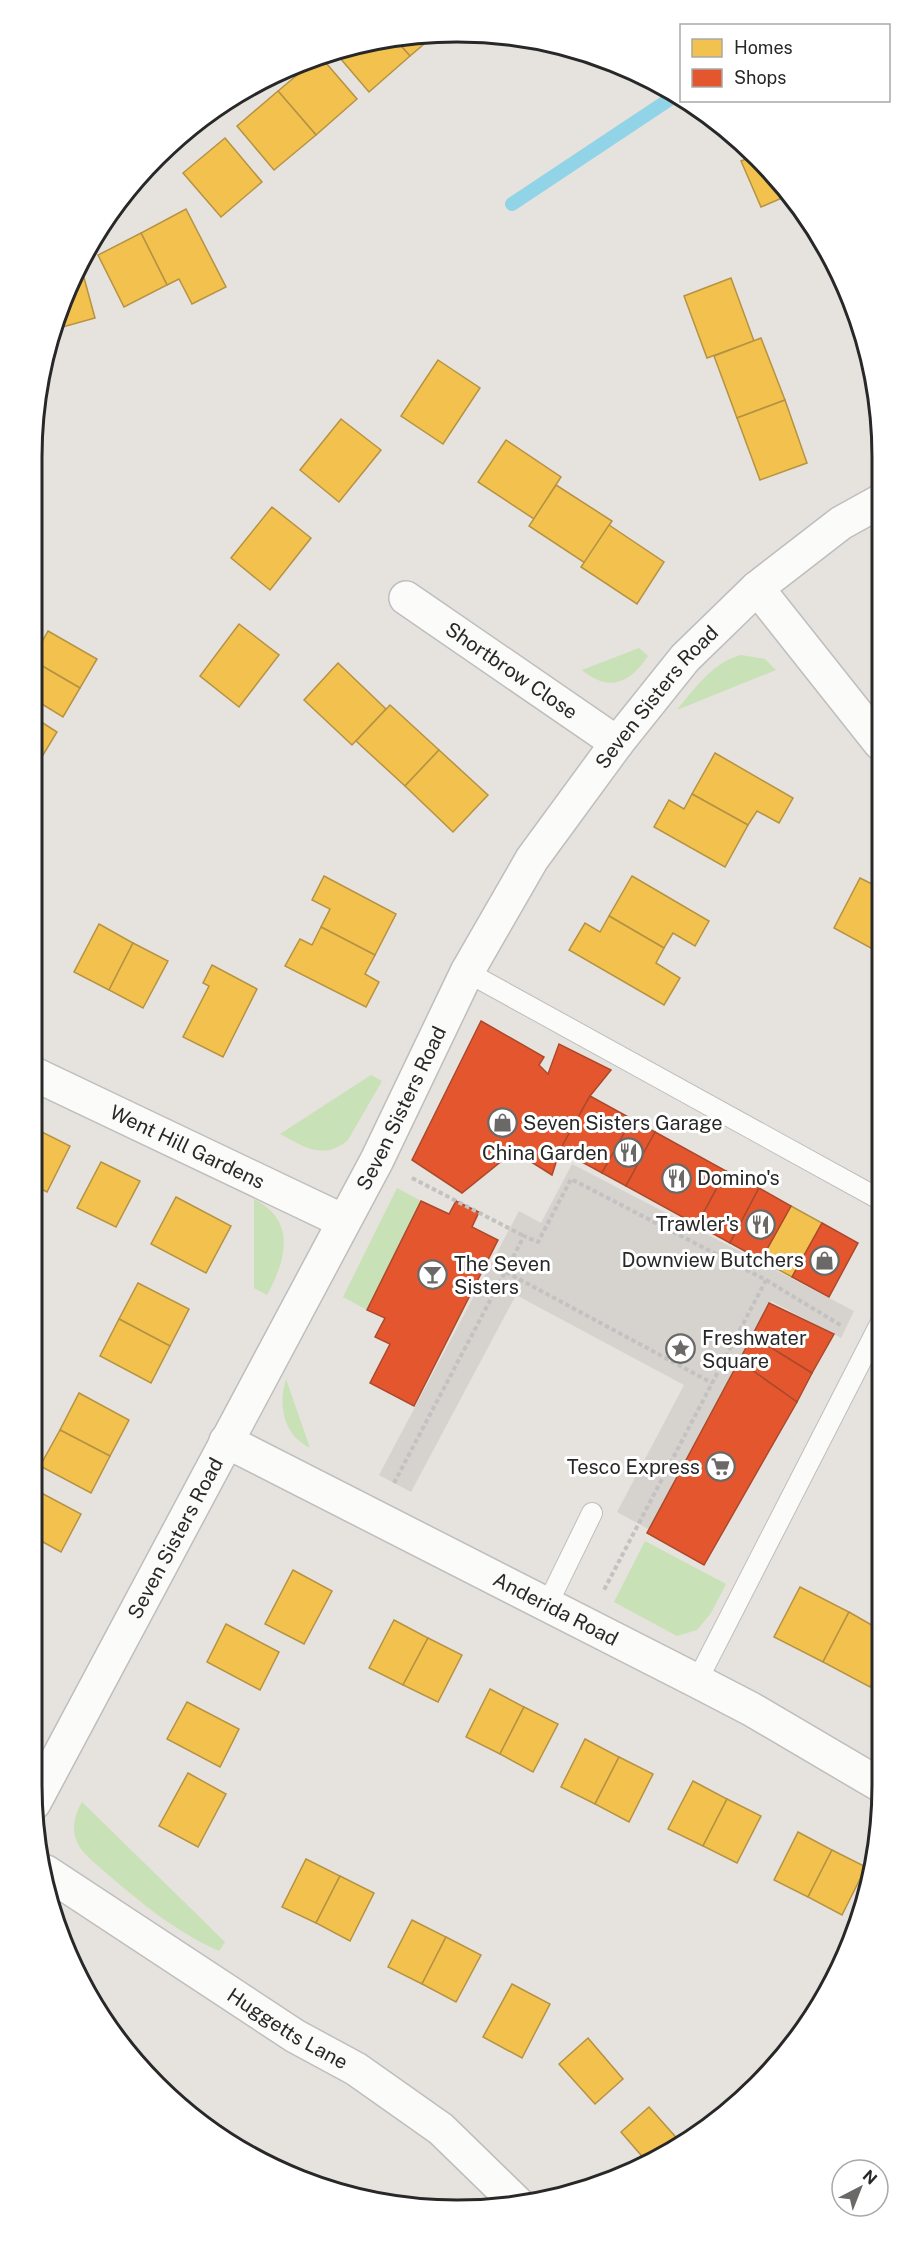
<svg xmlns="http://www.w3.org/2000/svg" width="914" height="2242" viewBox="0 0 914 2242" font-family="'Public Sans',sans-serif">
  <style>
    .green { fill: #c9e1b6 }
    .plaza { fill: #d6d2cd }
    .homes { fill: #f2c14e; stroke: #b59343; stroke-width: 1.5 }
    .shops { fill: #e4572e; stroke: #ac492c; stroke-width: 1.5 }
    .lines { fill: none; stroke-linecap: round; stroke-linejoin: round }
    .stream { stroke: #91d4e7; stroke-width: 14 }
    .service-casing { stroke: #bfbebf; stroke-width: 22 }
    .minor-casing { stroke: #bfbebf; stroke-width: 36 }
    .tertiary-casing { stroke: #bfbebf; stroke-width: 36 }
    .path { stroke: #c3c2c2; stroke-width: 4; stroke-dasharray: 4.5 3; stroke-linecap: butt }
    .service { stroke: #fbfbfa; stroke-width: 20 }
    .minor { stroke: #fbfbfa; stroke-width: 33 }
    .tertiary { stroke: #fbfbfa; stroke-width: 33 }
    .labels { text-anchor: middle; stroke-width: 6; stroke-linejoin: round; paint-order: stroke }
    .street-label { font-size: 20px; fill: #282828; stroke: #fff }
    .poi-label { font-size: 20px; fill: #282828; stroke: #fff; text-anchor: start }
    .rim { fill: none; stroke: #282828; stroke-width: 3 }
  </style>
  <rect width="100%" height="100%" fill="#e6e2dd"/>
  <g class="green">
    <path d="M639,648l9,8c-18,28 -40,36 -66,14z"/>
    <path d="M741,655l24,4 11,11 -99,40c18,-22 36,-48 64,-55z"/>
    <path d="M371,1075l11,6 -34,59c-25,21 -43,7 -68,-6z"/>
    <path d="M397,1188l24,13 -54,109 -24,-13z"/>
    <path d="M254,1199c43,22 32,61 13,96l-13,-7z"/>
    <path d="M286,1379l24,69c-27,-13 -32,-43 -24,-69z"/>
    <path d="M645,1541l81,43 -15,29 -14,17 -20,6 -63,-34z"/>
    <path d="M82,1802l143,140 -6,9c-43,-19 -79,-49 -114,-79 -10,-9 -22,-17 -28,-30 -6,-14 -2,-28 5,-40z"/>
  </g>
  <path class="plaza" d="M572,1164l282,147 -13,27 -70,-37 -121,229 -33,-18 67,-127 -168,-90 -105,197 -32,-17 140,-264 22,12z"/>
  <g class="homes">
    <path d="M429,32l8,1 -27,23 -16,-18z"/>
    <path d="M394,38l16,18 -41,36 -35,-41 13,-5z"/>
    <path d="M320,56l37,43 -41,36 -38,-44z"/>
    <path d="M278,91l38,44 -42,35 -37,-44z"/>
    <path d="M225,138l37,44 -41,35 -38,-44z"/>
    <path d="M753,156l24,21 12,18 -28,12 -20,-46z"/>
    <path d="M186,209l40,78 -34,17 -13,-25 -12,6 -26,-52z"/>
    <path d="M141,233l26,52 -43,22 -26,-52z"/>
    <path d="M80,263l15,55 -43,12 2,-9z"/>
    <path d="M731,278l23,63 -47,17 -23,-62z"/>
    <path d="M761,338l24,62 -48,18 -23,-62z"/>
    <path d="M438,360l42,28 -37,56 -42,-28z"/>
    <path d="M785,400l22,63 -47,17 -23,-62z"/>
    <path d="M341,419l40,31 -42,52 -39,-32z"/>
    <path d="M506,440l55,37 -27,42 -56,-37z"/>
    <path d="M556,485l56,36 -27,42 -56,-37z"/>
    <path d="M272,507l39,31 -41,52 -39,-32z"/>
    <path d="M609,525l55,37 -27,42 -56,-37z"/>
    <path d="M239,624l40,31 -40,52 -39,-31z"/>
    <path d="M48,631l49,28 -17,29 -48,-28z"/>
    <path d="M32,660l48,28 -17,29 -31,-19z"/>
    <path d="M338,663l48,46 -34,36 -48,-45z"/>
    <path d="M390,705l49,45 -34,36 -49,-45z"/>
    <path d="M32,716l25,16 -17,28 -8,-5z"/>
    <path d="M439,750l49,45 -35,37 -48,-46z"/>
    <path d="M715,753l78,45 -14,25 -22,-12 -9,14 -56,-31z"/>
    <path d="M32,755l8,5 -8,15z"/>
    <path d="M692,794l56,31 -23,42 -71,-40 15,-27 15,9z"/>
    <path d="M324,876l72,38 -21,41 -54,-28 9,-18 -18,-9z"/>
    <path d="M632,876l77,45 -14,25 -22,-13 -9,15 -55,-32z"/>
    <path d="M860,878l20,10v65l-46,-25z"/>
    <path d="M609,916l55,32 -8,15 24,15 -16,27 -95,-55 16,-27 15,9z"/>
    <path d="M99,924l34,19 -24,47 -35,-18z"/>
    <path d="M321,927l54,28 -10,19 14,8 -13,25 -81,-41 15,-27 12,6z"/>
    <path d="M133,943l35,18 -25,47 -34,-18z"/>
    <path d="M212,965l45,24 -34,68 -40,-20 26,-51 -6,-3z"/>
    <path d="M32,1127l38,19 -23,46 -15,-8z"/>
    <path d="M101,1162l39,19 -24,46 -39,-19z"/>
    <path d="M176,1197l55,29 -25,47 -55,-29z"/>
    <path d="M791,1206l31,17 -30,54 -31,-17z"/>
    <path d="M138,1283l51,26 -19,37 -51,-27z"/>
    <path d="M119,1319l51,27 -19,37 -51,-27z"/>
    <path d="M79,1393l50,27 -19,36 -50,-26z"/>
    <path d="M60,1430l50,26 -19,37 -51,-27z"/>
    <path d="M32,1488l49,26 -20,38 -29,-16z"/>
    <path d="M293,1570l39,21 -28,53 -39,-20z"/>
    <path d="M800,1587l49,25 -26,50 -49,-25z"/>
    <path d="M32,1589l6,4 -6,13z"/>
    <path d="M849,1612l33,19v33l-12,23 -47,-25z"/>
    <path d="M394,1620l34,18 -25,47 -34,-17z"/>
    <path d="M226,1624l53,28 -19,38 -53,-28z"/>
    <path d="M428,1638l34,17 -24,47 -35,-17z"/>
    <path d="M490,1689l34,18 -24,47 -34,-17z"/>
    <path d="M187,1702l52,27 -19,38 -53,-28z"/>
    <path d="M524,1707l34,17 -25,48 -33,-18z"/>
    <path d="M585,1739l34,18 -24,47 -34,-17z"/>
    <path d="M619,1757l34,17 -24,48 -34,-18z"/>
    <path d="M188,1773l38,21 -28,53 -39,-21z"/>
    <path d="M693,1781l34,18 -24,47 -35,-17z"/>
    <path d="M727,1799l34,17 -24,47 -34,-17z"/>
    <path d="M798,1832l34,18 -24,47 -34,-17z"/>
    <path d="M832,1850l34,17 -24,48 -34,-18z"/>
    <path d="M306,1859l34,17 -24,47 -34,-16z"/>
    <path d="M340,1876l34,17 -24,48 -34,-18z"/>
    <path d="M412,1920l34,17 -24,47 -34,-17z"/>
    <path d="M446,1937l35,18 -25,47 -34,-18z"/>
    <path d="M512,1984l38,20 -28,54 -39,-21z"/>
    <path d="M588,2038l35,41 -28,25 -36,-40z"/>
    <path d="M649,2107l33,37 -12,9 -23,9 -26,-30z"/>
  </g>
  <g class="shops">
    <path d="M481,1021l63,36 -5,8 9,9 11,-30 52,26 -21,26 -30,54 -8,25 -38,-24 -52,42 -50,-33z"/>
    <path d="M590,1096l42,23 -30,54 -42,-23z"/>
    <path d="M632,1119l23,13 -29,54 -24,-13z"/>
    <path d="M655,1132l71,39 -29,54 -71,-39z"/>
    <path d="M726,1171l33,17 -29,55 -33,-18z"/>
    <path d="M759,1188l32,18 -30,54 -31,-17z"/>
    <path d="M421,1201l28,13 7,-13 23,11 -7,15 26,13 -84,166 -44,-23 20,-39 -15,-7 10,-19 -18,-8z"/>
    <path d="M822,1223l36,20 -29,54 -37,-20z"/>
    <path d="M769,1303l65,31 -22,39 -60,-37z"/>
    <path d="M752,1336l60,37 -15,29 -58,-41z"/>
    <path d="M739,1361l58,41 -93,163 -57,-32z"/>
  </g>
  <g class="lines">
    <path class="stream" d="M512,204l164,-109"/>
    <defs>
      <g id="service">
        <path d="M467,972l414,228"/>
        <path d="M547,1605l45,-92"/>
        <path d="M697,1681l184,-359"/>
      </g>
      <g id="minor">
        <path d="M757,588l123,155"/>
        <path id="s1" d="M406,598l211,145"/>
        <path id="s2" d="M32,1073l311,148"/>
        <path id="s3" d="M226,1441l471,240 54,28 131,77"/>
        <path id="s4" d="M46,1872l249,164 61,33 85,60 76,74"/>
      </g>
      <g id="tertiary">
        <path id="s5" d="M34,1803l343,-643 90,-188 65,-113 85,-116 68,-85 72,-70 84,-65 38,-21"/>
      </g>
    </defs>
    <use href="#service" class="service-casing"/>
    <use href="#minor" class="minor-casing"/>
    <use href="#tertiary" class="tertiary-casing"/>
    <g class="path">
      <path d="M412,1178l112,58"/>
      <path d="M506,1272l206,111"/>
      <path d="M766,1280l76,46"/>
      <path d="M394,1483l130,-247 14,6 33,-63 195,101 -162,310"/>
    </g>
    <use href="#service" class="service"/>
    <use href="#minor" class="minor"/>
    <use href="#tertiary" class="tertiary"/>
  </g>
  <defs>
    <symbol id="shop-ring" viewBox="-11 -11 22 22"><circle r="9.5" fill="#fff" stroke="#6a6967" stroke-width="1.5"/><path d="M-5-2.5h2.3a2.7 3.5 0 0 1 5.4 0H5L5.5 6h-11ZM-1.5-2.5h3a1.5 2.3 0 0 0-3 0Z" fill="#6a6967"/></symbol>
    <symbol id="restaurant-ring" viewBox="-11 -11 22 22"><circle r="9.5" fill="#fff" stroke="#6a6967" stroke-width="1.5"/><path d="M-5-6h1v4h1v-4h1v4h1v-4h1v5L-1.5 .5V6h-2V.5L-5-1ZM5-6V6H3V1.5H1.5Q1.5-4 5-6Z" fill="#6a6967"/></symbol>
    <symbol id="bar-ring" viewBox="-11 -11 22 22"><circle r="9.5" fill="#fff" stroke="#6a6967" stroke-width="1.5"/><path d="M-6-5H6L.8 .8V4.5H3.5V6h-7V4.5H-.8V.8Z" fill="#6a6967"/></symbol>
    <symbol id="sight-ring" viewBox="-11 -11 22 22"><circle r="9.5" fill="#fff" stroke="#6a6967" stroke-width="1.5"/><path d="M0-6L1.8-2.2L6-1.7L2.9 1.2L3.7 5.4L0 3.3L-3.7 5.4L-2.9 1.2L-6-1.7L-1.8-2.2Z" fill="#6a6967"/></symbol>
    <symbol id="supermarket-ring" viewBox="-11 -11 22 22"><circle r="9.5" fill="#fff" stroke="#6a6967" stroke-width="1.5"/><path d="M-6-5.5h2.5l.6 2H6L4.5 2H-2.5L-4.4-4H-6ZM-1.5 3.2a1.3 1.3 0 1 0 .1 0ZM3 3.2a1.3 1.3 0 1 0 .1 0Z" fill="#6a6967"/></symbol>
  </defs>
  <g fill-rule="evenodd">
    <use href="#shop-ring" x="486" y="1106" width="33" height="33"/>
    <use href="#restaurant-ring" x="612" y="1136" width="33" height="33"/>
    <use href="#restaurant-ring" x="660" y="1162" width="33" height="33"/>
    <use href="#restaurant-ring" x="744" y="1208" width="33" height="33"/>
    <use href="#shop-ring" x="808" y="1244" width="33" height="33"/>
    <use href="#bar-ring" x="416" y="1258" width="33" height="33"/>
    <use href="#sight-ring" x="664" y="1332" width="33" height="33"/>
    <use href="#supermarket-ring" x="704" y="1450" width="33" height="33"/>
  </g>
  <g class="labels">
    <g class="street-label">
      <text dy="7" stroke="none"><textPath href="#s1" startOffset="128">Shortbrow Close</textPath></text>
      <text dy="7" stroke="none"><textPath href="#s5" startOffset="1272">Seven Sisters Road</textPath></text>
      <text dy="7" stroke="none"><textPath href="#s5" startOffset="786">Seven Sisters Road</textPath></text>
      <text dy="7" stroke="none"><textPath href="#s2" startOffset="172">Went Hill Gardens</textPath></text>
      <text dy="7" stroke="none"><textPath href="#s5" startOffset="300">Seven Sisters Road</textPath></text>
      <text dy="7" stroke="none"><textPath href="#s3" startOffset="370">Anderida Road</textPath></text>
      <text dy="7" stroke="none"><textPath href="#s4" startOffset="288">Huggetts Lane</textPath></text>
    </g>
    <g class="poi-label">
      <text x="523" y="1130">Seven Sisters Garage</text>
      <text x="608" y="1160" text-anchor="end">China Garden</text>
      <text x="697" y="1185">Domino's</text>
      <text x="739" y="1231" text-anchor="end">Trawler's</text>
      <text x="804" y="1267" text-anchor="end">Downview Butchers</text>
      <text x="454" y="1271">The Seven<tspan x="454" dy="23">Sisters</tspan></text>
      <text x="702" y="1345">Freshwater<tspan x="702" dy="23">Square</tspan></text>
      <text x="700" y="1474" text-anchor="end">Tesco Express</text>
    </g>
  </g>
  <path d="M0 0H914V2242H0ZM457 42H457A415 415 0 0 1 872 457V1785A415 415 0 0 1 457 2200H457A415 415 0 0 1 42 1785V457A415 415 0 0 1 457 42Z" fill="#fff" fill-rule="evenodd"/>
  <path class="rim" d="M457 42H457A415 415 0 0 1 872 457V1785A415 415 0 0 1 457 2200H457A415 415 0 0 1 42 1785V457A415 415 0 0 1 457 42Z"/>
  <rect x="680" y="24" width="210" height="78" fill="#ffffff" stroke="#a9a9a9" stroke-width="1.5"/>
  <rect x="692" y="39" width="30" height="18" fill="#f2c14e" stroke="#a9a9a9" stroke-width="1.5"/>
  <text x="734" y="54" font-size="18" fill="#282828">Homes</text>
  <rect x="692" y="69" width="30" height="18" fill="#e4572e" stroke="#a9a9a9" stroke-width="1.5"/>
  <text x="734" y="84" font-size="18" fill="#282828">Shops</text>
  <g transform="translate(860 2188) rotate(42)"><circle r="28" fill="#ffffff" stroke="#a9a9a9" stroke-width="1.5"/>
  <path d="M0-4.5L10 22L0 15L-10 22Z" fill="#6a6967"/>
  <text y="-9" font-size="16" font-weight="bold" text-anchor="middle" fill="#282828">N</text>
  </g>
</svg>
